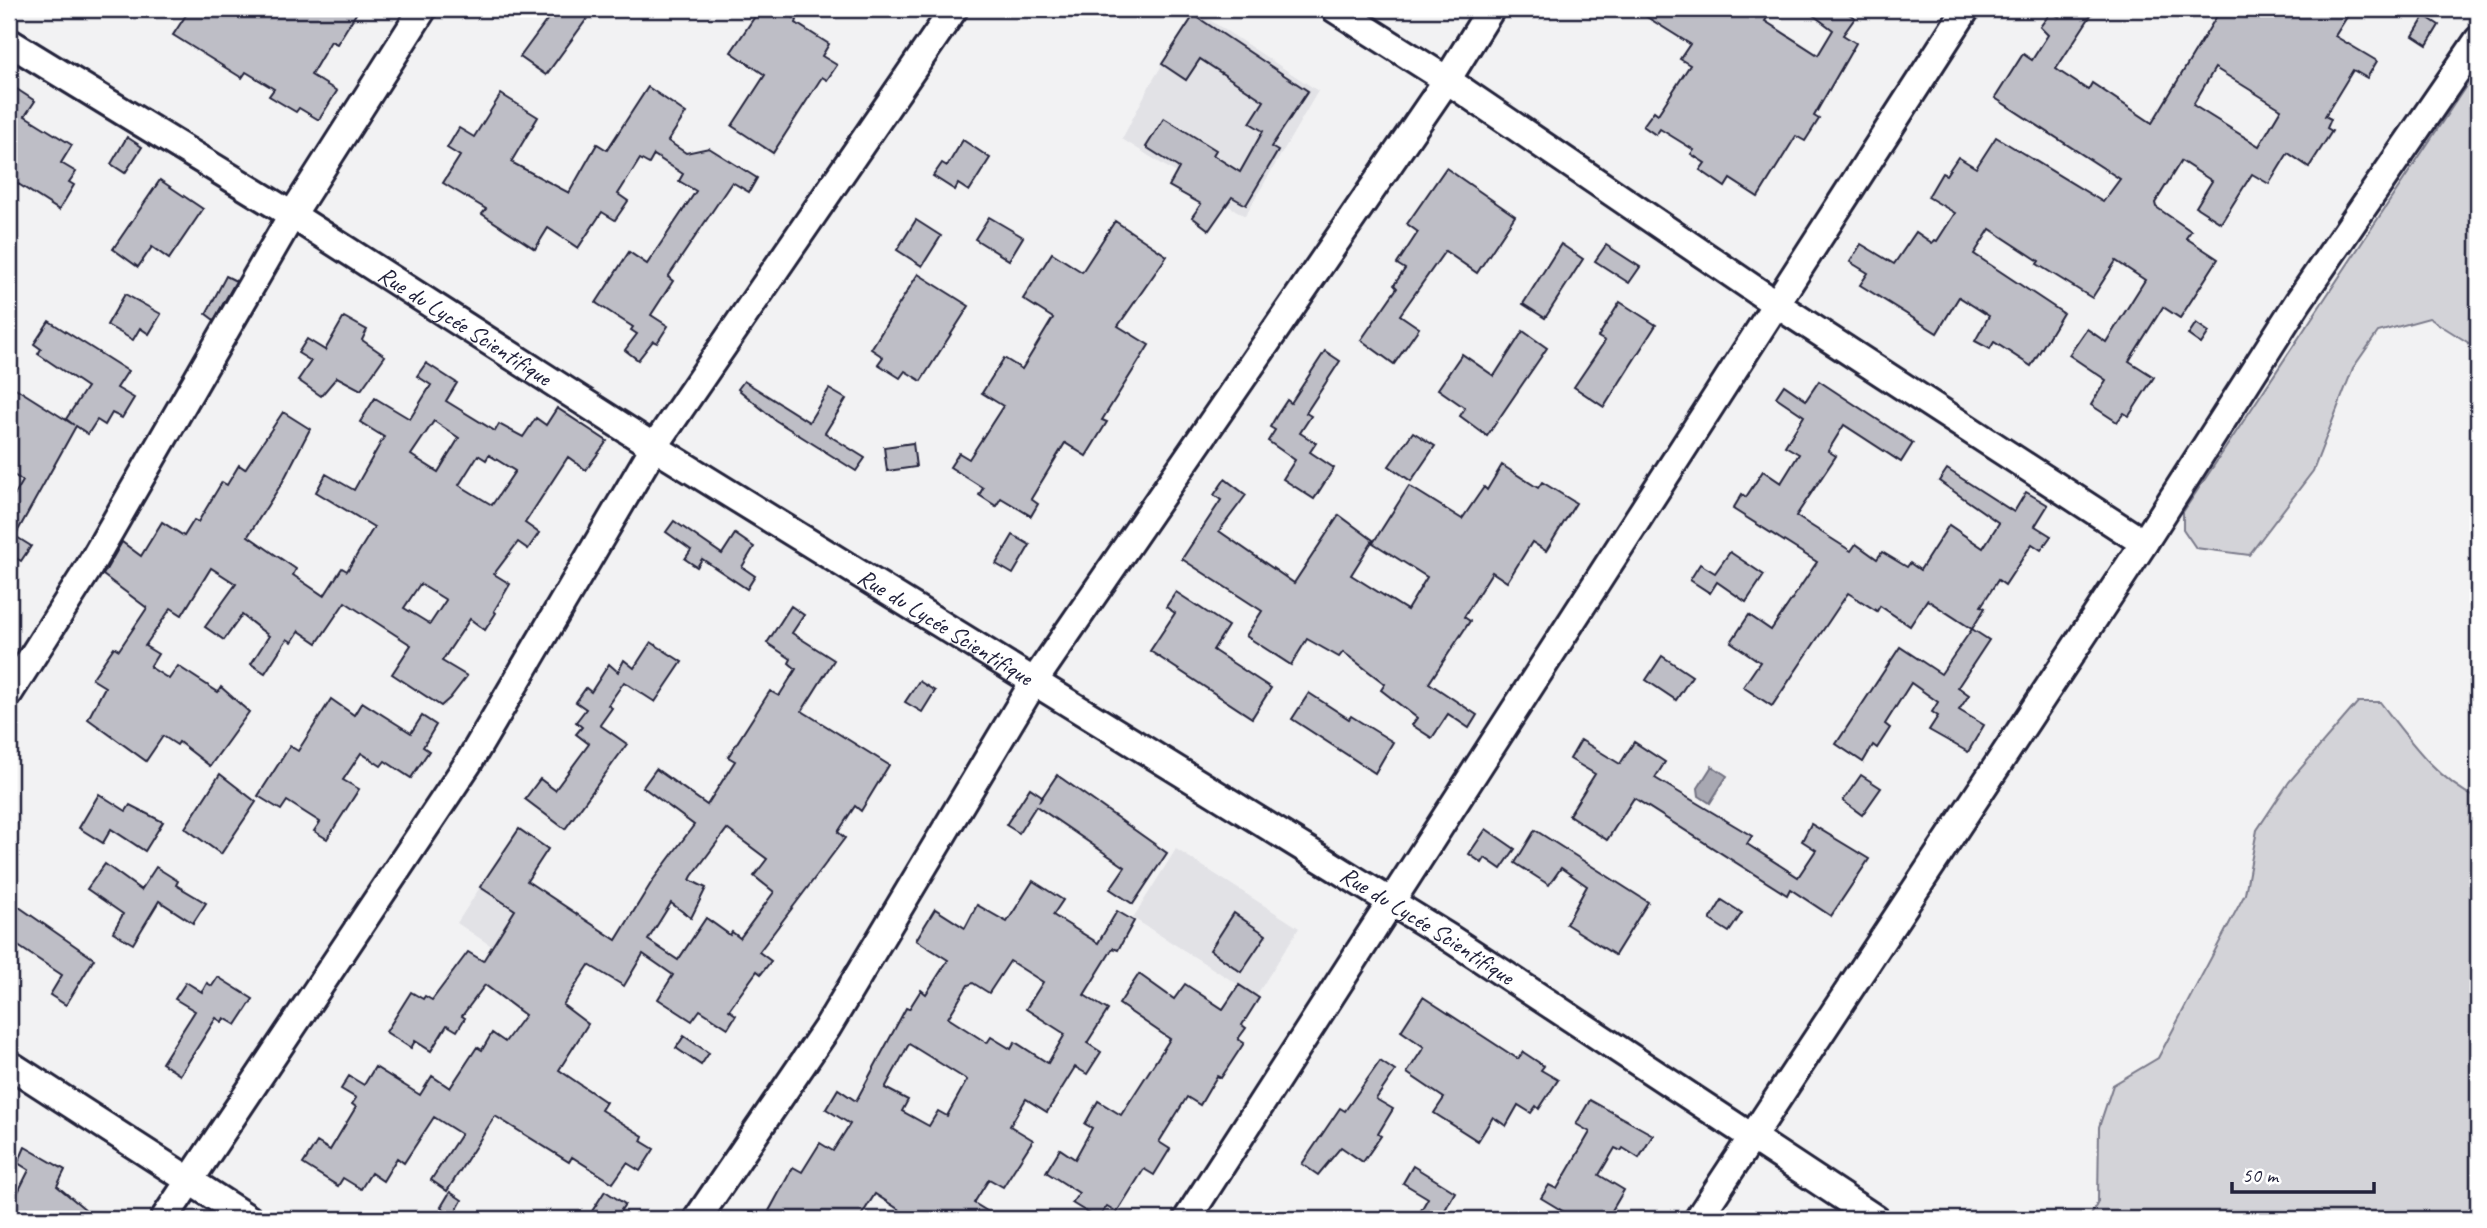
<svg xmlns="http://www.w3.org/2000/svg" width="2487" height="1228" viewBox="0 0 2487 1228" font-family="Caveat,sans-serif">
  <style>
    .built { fill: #e2e2e6 }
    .green { fill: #d3d3d8; stroke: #7a7a8a; stroke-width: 2 }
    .water { fill: #a8a8b2; stroke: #727282; stroke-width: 2 }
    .building { fill: #bebec6; stroke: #22223b; stroke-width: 2; fill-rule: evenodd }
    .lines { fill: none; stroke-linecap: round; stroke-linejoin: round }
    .minor-casing { stroke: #22223b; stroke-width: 32 }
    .minor { stroke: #fff; stroke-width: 26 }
    .labels { text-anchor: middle; stroke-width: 7; stroke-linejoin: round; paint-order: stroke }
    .street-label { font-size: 24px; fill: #22223b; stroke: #fff }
  </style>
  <rect width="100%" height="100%" fill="#f2f2f3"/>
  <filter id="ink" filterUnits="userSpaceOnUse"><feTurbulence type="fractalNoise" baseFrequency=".0143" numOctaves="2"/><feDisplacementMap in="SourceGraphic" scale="14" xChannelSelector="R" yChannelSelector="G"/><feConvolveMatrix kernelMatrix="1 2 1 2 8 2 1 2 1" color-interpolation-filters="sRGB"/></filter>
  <g filter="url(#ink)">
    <g class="built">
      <path d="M1196,11l122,80 -73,125 -123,-77 29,-56z"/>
      <path d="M1176,849l123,79 -43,68 -123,-78z"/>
      <path d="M497,861l112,74 -41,62 -111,-74z"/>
    </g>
    <g class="green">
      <path d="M2478,68v295l-3,-2 -3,-16 -43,-27 -51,14 -25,36 -40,103 -64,84 -53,-7 -13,-19v-17z"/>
      <path d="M2358,702h22c28,36 56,77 98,97v420h-389l9,-17 1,-75 14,-42 45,-27 87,-164 12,-64 32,-48z"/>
    </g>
    <path class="water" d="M1712,766l15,10 -17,27 -11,-7 -1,-8z"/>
    <g class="building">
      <path d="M190,9h169l-22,35 -6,-3 -20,34 26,16 -18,29 -20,-12 -3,4 -27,-16 5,-7 -28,-17 -4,6 -69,-43z"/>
      <path d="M555,9h39l-48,66 -26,-18z"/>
      <path d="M760,9h20l17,11 -1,3 33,21 -7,12 15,9 -10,15 -5,-3 -49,76 -41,-27 33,-51 -34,-23z"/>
      <path d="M1634,9h139l-8,12 53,34 15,-25 -28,-21h36l14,9 -12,17 13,8 -42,73 5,3 -14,22 -9,-5 -38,61 -28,-18 -5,8 -25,-17 5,-7 -14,-9 3,-4 -34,-21 -4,6 -13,-9 11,-15 4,3 32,-49 -10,-6 10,-15z"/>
      <path d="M2065,9h30l-39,60 32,21 4,-7 60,40 69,-114h131l-17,27 42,25 -10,17 -14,-8 -28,46 6,3 -4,9 5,3 -23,36 -21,-14 -19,31 -17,-10 -31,49 -25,-16 16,-26 -31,-20 -26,42 1,4 35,24 -5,7 32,21 -38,59 -17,-11 -34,54 25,16 -25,39 -5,-3 -7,9 -26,-17 15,-25 -37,-25 18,-26 19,13 39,-62 -29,-19 -24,37 -55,-34 2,-3 -49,-32 -16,25 89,59 -32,53 -37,-24 -4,7 -15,-8 14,-25 -30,-19 -22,36 -77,-48 8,-12 -18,-11 11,-18 33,20 22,-32 16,11 3,-3 2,1 18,-28 -27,-16 14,-24 4,2 12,-18 18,11 20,-31 107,65 17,-23 -125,-81 28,-44 9,6 16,-25 -8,-8 11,-15 8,5zM2215,68l66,41 -22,37 -66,-41z"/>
      <path d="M1194,15l114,76 -37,56 7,4 -32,54 -14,-8 -23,33 -17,-13 9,-13 -32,-18 10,-18 -33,-21 18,-29 52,32 -3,5 27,17 23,-41 -13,-8 14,-22 -64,-42 -14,21 -24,-16z"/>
      <path d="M2425,16l14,9 -12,20 -14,-9z"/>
      <path d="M9,84l26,17 -10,15 47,29 -11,18 15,9 -7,10 5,3 -15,25 -50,-32z"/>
      <path d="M648,87l38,26 -18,28 18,12 23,-5 48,30 -8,14 -17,-10 -64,95 5,4 -22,34 17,11 -11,17 -4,-2 -15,19 -13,-10 12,-16 -6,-4 2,-3 -37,-24 33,-51 18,12 49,-73 -17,-10 4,-7 -29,-19 -5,9 -9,-5 -22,35 10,7 -13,19 -13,-8 -24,36 -30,-20 -13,21 -53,-35 4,-5 -43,-26 17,-27 -13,-8 12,-20 15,9 27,-43 37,23 -27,45 58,31 28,-49 10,6z"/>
      <path d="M127,137l15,10 -17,26 -14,-9z"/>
      <path d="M963,140l27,18 -21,33 -11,-7 -3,6 -22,-14 9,-13 5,3z"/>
      <path d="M1446,168l69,48 -38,57 -32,-22 -45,64 19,13 -25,36 -33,-24 36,-52 -3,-3 11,-16 -8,-5 21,-32 -11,-8z"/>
      <path d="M160,180l43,29 -34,50 -17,-12 -14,20 -25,-18z"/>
      <path d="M989,217l34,20 -14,23 -34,-21z"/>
      <path d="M916,220l25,16 -19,30 -25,-16z"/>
      <path d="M1115,221l52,35 -49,70 31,19 -47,75 5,2 -21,34 -21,-13 -34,56 7,5 -7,12 -30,-18 -5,8 -17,-11 4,-7 -33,-21 9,-14 10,6 34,-53 -21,-13 22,-35 18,11 31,-51 -30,-19 29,-46 30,19z"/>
      <path d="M1561,244l22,15 -38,59 -22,-14z"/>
      <path d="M1606,245l34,22 -11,16 -34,-22z"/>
      <path d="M918,274l51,32 -48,75 -16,-10 -5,7 -22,-14 5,-7 -12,-8z"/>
      <path d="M226,276l10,5 -22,39 -8,-6z"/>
      <path d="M125,294l36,20 -12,20 -9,-6 -7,12 -26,-15z"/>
      <path d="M1620,302l36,23 -52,82 -30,-20 31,-46 -7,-4z"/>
      <path d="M344,317l23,13 -5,10 23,16 -24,34 -24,-13 -16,19 -23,-16 13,-19 -13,-8 9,-14 18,11z"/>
      <path d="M49,321l79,50 -11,17 17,10 -12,20 -10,-5 -7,12 -8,-5 -9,14 -12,-8 -61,110 16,10 -10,15 -12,-7v-50l14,-23 -14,-9v-88l65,41 -8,-6 21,-32 -49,-33 3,-5 -7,-5z"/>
      <path d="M2196,323l13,9 -8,12 -13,-9z"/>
      <path d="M1523,331l24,17 -60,88 -27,-20 5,-8 -27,-19 24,-35 32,22z"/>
      <path d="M1325,351l15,10 -34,52 5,3 -11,17 16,10 -6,9 24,16 -20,31 -31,-20 12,-19 -27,-19 7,-11 -5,-3 7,-12 10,-15 4,3z"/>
      <path d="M426,363l31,20 -11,18 49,30 4,-7 24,13 13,-19 10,7 11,-17 50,33 -21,29 -18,-13 -43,66 14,10 -11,16 -10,-7 -24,32 16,10 -16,27 2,2 -11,17 -15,-11 -28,42 25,15 -17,22 -9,8 -49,-32 19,-29 -66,-43 -28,41 -18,-12 -7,11 -5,-3 -22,34 -14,-9 18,-28 -27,-21 -18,25 -19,-13 31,-43 -25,-16 -29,47 -11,-7 -26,38 13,8 -8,13 19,12 9,-13 40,26 3,-5 28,25 -39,54 -31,-24 -2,3 -14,-9 -17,25 -58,-42 17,-32 -13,-8 22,-32 5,3 28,-42 -44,-33 19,-33 19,14 21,-34 22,14 10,-16 4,2 24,-40 5,3 12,-20 6,4 38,-57 27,17 -28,54 -34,53 48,33 -3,6 31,21 18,-28 5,3 27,-44 -58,-35 10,-18 28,16 30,-53 -24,-15 15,-24 35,21 21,-34 -14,-9zM434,421l25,17 -21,34 -27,-17zM478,455l8,5 3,-5 26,16 -23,34 -33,-20zM420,584l26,16 -16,24 -26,-16z"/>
      <path d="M744,381l65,41 20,-33 17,10 -21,34 40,25 -9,13 -81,-51 -37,-31z"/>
      <path d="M1819,381l94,62 -12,19 -57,-37 -16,26 8,5 -40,60 55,35 5,-7 21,15 5,-7 25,15 3,-4 10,7 29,-45 34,23 16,-25 -60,-42 8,-12 67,43 12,-20 22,13 -13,21 16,10 -10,14 -9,-6 -27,41 -7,-5 -17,26 4,2 -13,21 -45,-29 -17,26 -30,-20 -3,5 -29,-18 -76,113 -29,-19 17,-25 -29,-20 18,-27 22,15 46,-68 -84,-53 9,-15 4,3 17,-26 18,12 18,-29 -14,-8 19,-30 -28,-19 8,-12 22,15z"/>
      <path d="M1413,432l22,14 -24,35 -22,-15z"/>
      <path d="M913,443l3,24 -29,4 -3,-24z"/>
      <path d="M1502,465l36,23 4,-6 34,21 -30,48 -14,-9 -25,40 -15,-10 -28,45 6,4 -41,62 48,32 -8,13 -21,-14 -16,24 -20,-13 5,-7 -36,-28 4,-6 -42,-32 -4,5 -32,-18 -16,26 -45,-29 16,-25 -80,-52 39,-59 -7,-5 11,-16 21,16 -27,36 75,52 45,-68 34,25 -22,35 56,35 20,-33 -54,-34 36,-57 53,33 22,-32 3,3z"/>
      <path d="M674,521l48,33 13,-20 19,13 -12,20 13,9 -8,13 -45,-30 -5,8 -12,-8 6,-9 -25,-18z"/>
      <path d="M1013,535l17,10 -17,29 -17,-10z"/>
      <path d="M1730,552l34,23 -18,27 -29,-20 -7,11 -20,-13 10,-16 15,9z"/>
      <path d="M1176,592l52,34 -15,24 58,38 -19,30 -102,-67 25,-38 -9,-6z"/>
      <path d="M791,606l13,9 -12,18 42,27 -32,51 87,54 -28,46 -6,-5 -17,26 7,6 -86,114 12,9 -10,13 -4,-3 -28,39 7,5 -8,13 -28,-18 -8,11 -34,-22 15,-24 -30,-21 -19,32 -35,-21 -26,40 25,19 -29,46 47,32 -5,8 42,26 -2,5 13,8 -14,22 -13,-8 -14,20 -41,-26 -3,5 -74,-46 -48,75 -16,-11 30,-46 -27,-17 -30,46 -7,-5 -14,23 -12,-8 -10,16 -18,-11 -5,8 -35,-22 14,-22 13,8 26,-43 -4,-3 4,-6 -15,-9 8,-13 15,9 11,-18 45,28 12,-19 18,12 27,-41 5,3 10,-17 13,9 20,-27 -40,-30 -23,31 3,2 -8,13 -10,-6 -16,26 -16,-10 -4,7 -25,-16 25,-40 12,7 2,-3 7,4 36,-48 15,9 32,-51 -35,-23 39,-58 29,20 -21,32 89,59 37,-60 41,-55 -51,-38 13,-18 51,36 28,-44 -7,-4 42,-66 9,5 17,-27 -7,-6 2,-4 -24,-16zM727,829l40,30 -13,17 20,16 -34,46 -8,-6 -2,3 -24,-17 -28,42 -30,-20 23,-37 20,15 15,-30 -16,-8 2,-4z"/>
      <path d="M1972,629l17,11 -31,47 11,8 -10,15 25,15 -16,27 -39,-22 9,-14 -6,-4 6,-10 -27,-19 -26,41 5,4 -13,20 -4,-3 -10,17 -27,-18 64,-97 41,27z"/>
      <path d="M651,642l31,20 -27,40 -31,-20 -16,23 4,3 -12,17 27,19 -62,85 -40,-30 15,-20 15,11 34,-46 -13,-10 6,-7 -6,-5 10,-13 -10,-7 10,-14 5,4 18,-28 9,8 6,-12 10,8z"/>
      <path d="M1662,656l30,20 -16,24 -30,-20z"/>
      <path d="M919,681l16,10 -13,21 -17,-10z"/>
      <path d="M1309,693l40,26 2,-3 42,26 -18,31 -83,-54z"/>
      <path d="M331,699l23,16 8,-13 49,31 11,-17 14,9 -13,22 6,4 -18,27 -26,-17 -4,5 -20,-13 -18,27 16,9 -32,50 -13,-8 6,-9 -33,-21 -6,9 -23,-14 32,-50 8,5z"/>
      <path d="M1581,740l39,24 14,-22 31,20 -10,16 97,58 -5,8 51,33 18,-27 -14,-9 9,-17 58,35 -38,57 -41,-27 -3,6 -153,-97 -27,42 -38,-25 26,-41 -25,-15z"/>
      <path d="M220,774l36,28 -35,52 -36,-26z"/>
      <path d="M1057,775l110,78 -34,51 -23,-15 15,-22 -89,-61 -17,27 -13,-8 24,-37 12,8 -3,6z"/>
      <path d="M1861,775l20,13 -19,27 -19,-14z"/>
      <path d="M99,794l27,17 4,-6 33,17 -18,29 -34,-22 -8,14 -24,-15z"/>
      <path d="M1486,829l29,20 -14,20 -16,-11 -3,5 -13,-9z"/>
      <path d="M1535,830l113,72 -33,53 -49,-31 21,-38 -26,-18 -12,17 -34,-22z"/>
      <path d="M105,864l36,26 15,-23 22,14 -2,4 30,18 -13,20 -34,-22 -26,43 -20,-12 10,-18 -36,-25z"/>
      <path d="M1033,881l30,19 -10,15 45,28 19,-32 17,10 -16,29 -5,-2 -29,47 24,15 -21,33 14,9 -14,22 -12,-7 -28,45 -21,-13 -16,27 23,14 -30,47 -14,-8 -15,24 26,16h-100l4,-6 -29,-19 -16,25h-78l-12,-8 24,-44 9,5 18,-29 13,8 17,-27 -24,-15 12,-20 18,12 50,-93 3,1 12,-19 5,4 22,-34 -32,-20 19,-31 30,19 12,-23 30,17zM1010,961l33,21 -17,27 39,25 -17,29 -33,-21 -4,7 -20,-12 -4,6 -39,-25 20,-33 5,-2 16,10zM909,1044l58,36 -20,36 -9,-5 -9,15 -27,-15 6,-11 -23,-12z"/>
      <path d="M9,900l85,59 -28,46 -16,-10 12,-20 -53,-35z"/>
      <path d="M1722,900l20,13 -13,19 -19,-12z"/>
      <path d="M1234,913l32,22 -25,37 -31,-22z"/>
      <path d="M1139,974l35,25 11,-15 38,25 16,-24 20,13 -17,27 4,3 -8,11 6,4 -23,35 -4,-2 -17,29 -13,-8 -28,45 11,7 -16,26 -10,-6 -27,43 -10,-6 -9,13 -26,-16 7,-10 -33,-21 14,-23 15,10 17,-31 -7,-4 13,-23 23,14 49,-76 -51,-35z"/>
      <path d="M218,977l35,22 -17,26 -12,-7 -2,4 -6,-4 -36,57 -18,-12 33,-52 -20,-12 11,-17 16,10 5,-9 5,3z"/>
      <path d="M1423,997l95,62 5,-7 21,14 -3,4 17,10 -19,29 -3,-3 -5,7 -13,-8 -12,21 -13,-9 -15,24 -44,-28 10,-15 -37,-25 17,-26 -23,-16z"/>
      <path d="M684,1036l25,17 -8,12 -25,-17z"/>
      <path d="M1380,1061l15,10 -19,28 17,10 -15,25 3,2 -18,26 -22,-15 -23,28 -16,-11 38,-56 5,3z"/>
      <path d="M1590,1100l63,35 -14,23 -16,-10 -2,3 -6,-3 -16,27 25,15 -17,29h-31l-35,-21 8,-13 8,4 33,-57 -14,-8z"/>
      <path d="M25,1147l40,23 -8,16 40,33h-88v-9l20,-40 -11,-7z"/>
      <path d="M1413,1166l42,26 -15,27h-24l12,-21 -25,-15z"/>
      <path d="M605,1191l20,13 -10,15h-28z"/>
      <path d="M450,1192l12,8 -8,15 -13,-8z"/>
    </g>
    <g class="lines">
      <defs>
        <g id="minor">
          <path d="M1335,9l112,71 329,224 368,239"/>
          <path id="s1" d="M9,42l283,173 362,232 797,492 425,280"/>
          <path d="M9,693l79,-124 204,-354 131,-206"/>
          <path d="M9,1064l240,155"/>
          <path d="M164,1219l305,-457 185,-315 300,-438"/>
          <path d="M697,1219l130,-191 208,-348 412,-600 44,-71"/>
          <path d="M1187,1219l779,-1210"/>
          <path d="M1698,1219l446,-676 154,-241 180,-262"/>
        </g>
      </defs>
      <use href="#minor" class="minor-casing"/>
      <use href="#minor" class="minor"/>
    </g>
  </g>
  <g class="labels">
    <g class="street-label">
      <text dy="8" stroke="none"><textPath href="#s1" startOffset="537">Rue du Lycée Scientifique</textPath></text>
      <text dy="8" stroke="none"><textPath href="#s1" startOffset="1104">Rue du Lycée Scientifique</textPath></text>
      <text dy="8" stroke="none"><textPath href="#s1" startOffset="1671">Rue du Lycée Scientifique</textPath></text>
    </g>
  </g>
  <rect width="2487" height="1228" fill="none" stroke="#fff" stroke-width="35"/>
  <rect x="18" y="18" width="2452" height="1193" fill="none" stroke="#22223b" stroke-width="2.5" filter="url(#ink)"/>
  <path d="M2232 1182v10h142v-10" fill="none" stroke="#22223b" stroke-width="3.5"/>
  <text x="2242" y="1182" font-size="21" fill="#22223b" stroke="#ffffff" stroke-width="5" paint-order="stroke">50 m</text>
</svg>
